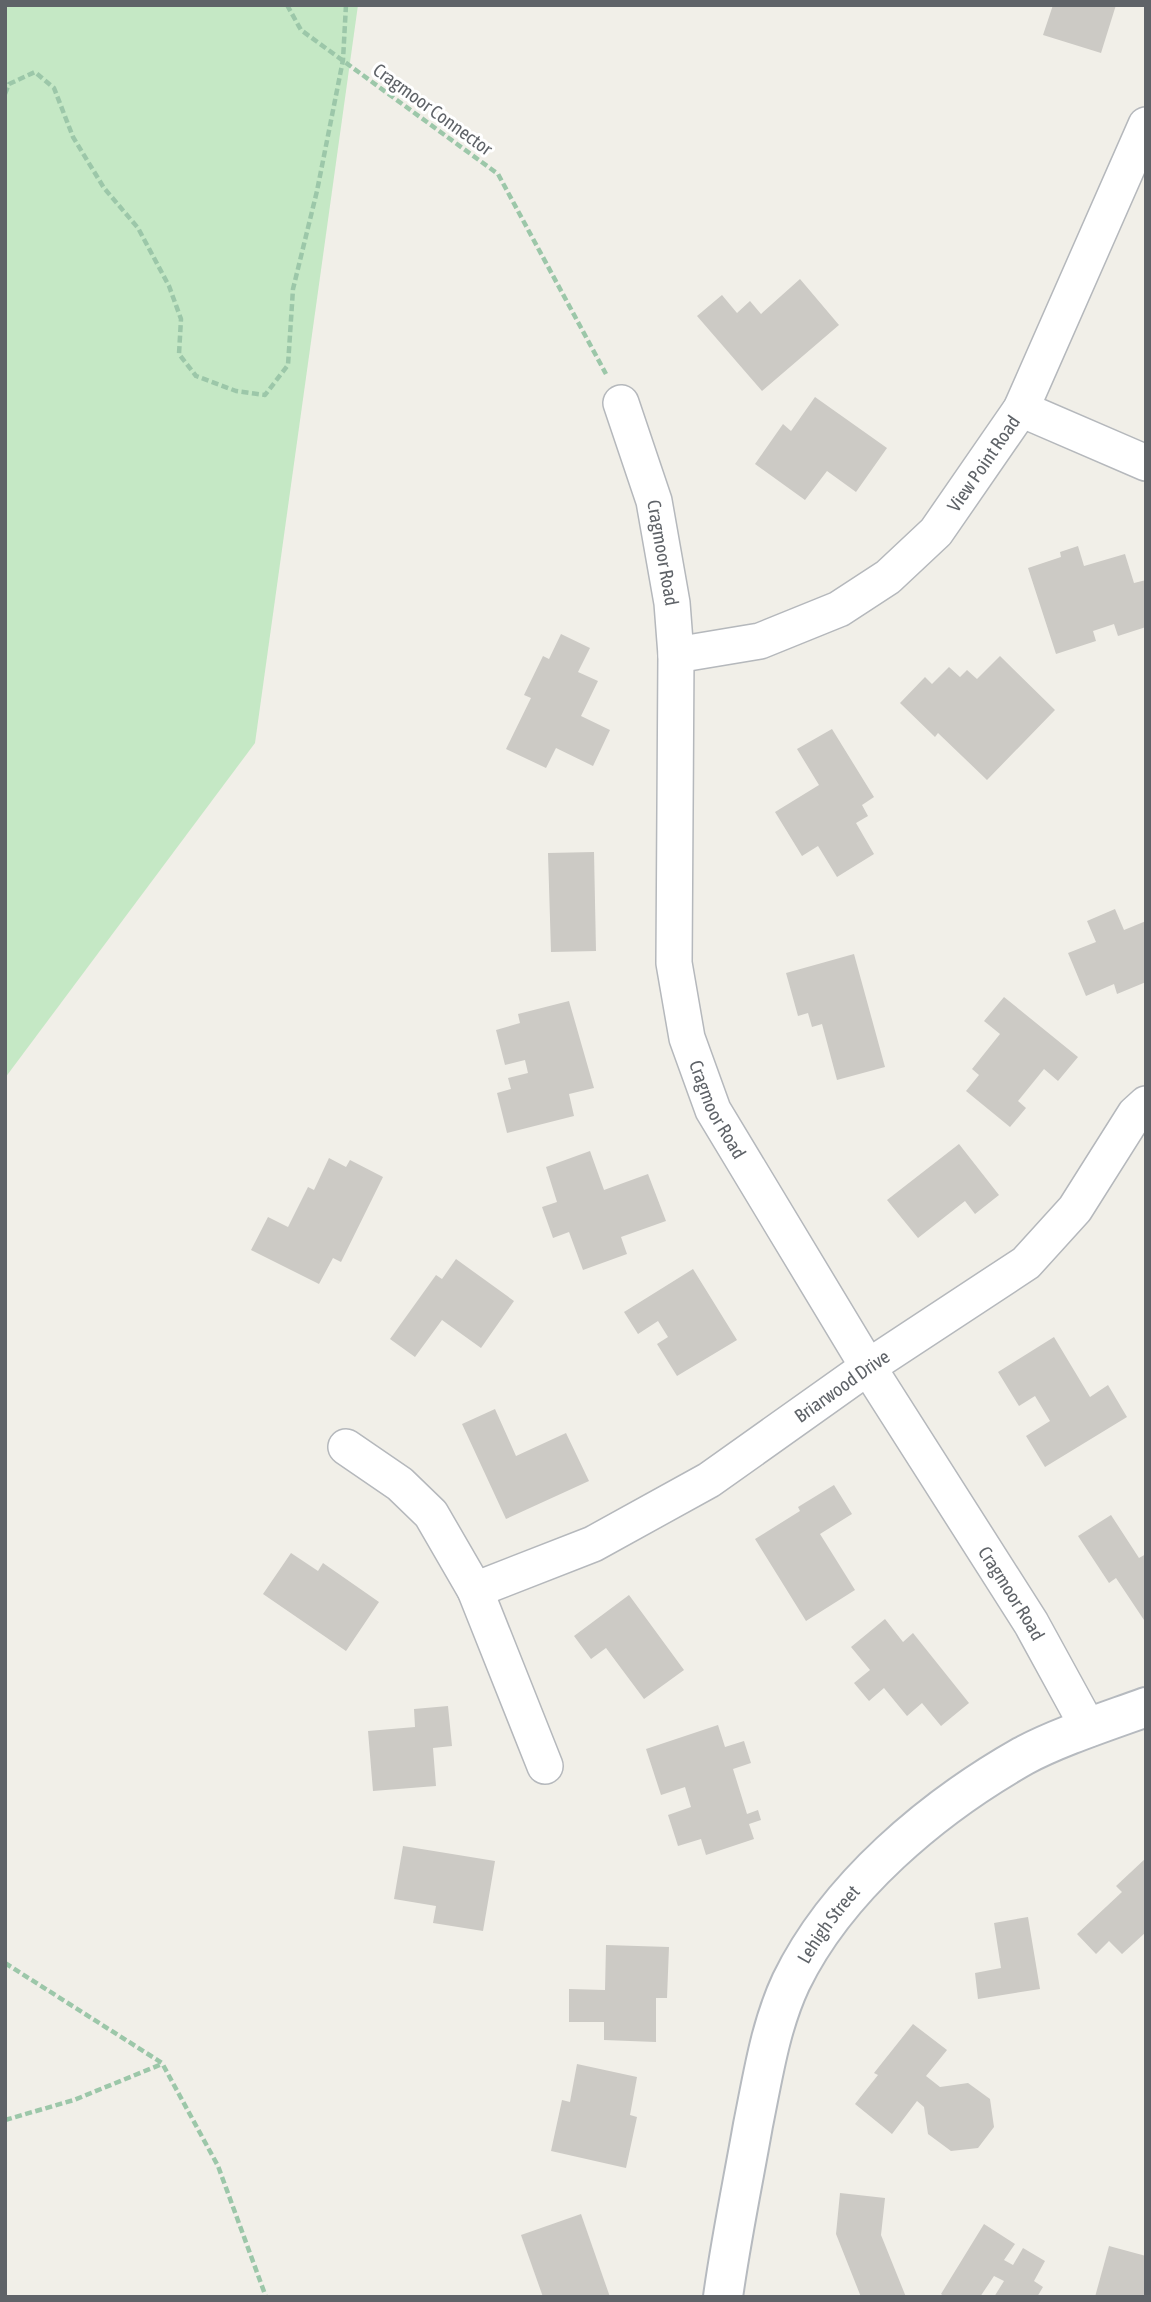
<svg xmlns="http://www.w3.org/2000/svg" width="1151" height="2302" viewBox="0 0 1151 2302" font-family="'Asap Condensed',sans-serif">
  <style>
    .green { fill: #c5e8c5 }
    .building { fill: #cccac5 }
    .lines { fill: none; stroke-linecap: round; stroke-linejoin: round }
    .street-casing { stroke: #b5b8bc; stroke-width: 38 }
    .secondary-casing { stroke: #b6babf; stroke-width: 42 }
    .path { stroke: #9cc7a9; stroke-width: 4.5; stroke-dasharray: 7 3.5; stroke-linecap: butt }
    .street { stroke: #fff; stroke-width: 35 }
    .secondary { stroke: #fff; stroke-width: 38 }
    .labels { text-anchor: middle; stroke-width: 6; stroke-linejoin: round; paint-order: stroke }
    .street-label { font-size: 19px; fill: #5f6368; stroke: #fff }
  </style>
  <rect width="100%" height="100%" fill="#f1efe8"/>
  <path class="green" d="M5,5h353l-103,738 -250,335z"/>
  <g class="building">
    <path d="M1053,5h63l-15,48 -58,-18z"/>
    <path d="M800,279l39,46 -77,66 -65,-75 25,-21 15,18 13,-12 11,13z"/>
    <path d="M815,397l72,51 -31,44 -29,-21 -22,29 -50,-36 28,-40 8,7z"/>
    <path d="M1078,546l6,20 41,-12 9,29 12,-3v47l-28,9 -4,-12 -21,7 3,10 -40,13 -28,-86 33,-11 -1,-5z"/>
    <path d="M561,634l29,14 -12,24 20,9 -17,35 29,14 -17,36 -37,-18 -10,20 -40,-19 25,-51 -7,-3 19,-39 6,3z"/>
    <path d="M1000,656l55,54 -68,70 -49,-47 -3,4 -35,-34 25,-26 7,7 17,-17 11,10 7,-7 10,9z"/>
    <path d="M832,729l42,68 -12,8 6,11 -12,7 18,31 -37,23 -19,-31 -16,10 -27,-44 44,-27 -22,-36z"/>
    <path d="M594,852l2,99 -45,1 -3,-99z"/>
    <path d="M1115,909l9,21 22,-9v61l-29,12 -3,-10 -28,12 -18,-43 28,-11 -9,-21z"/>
    <path d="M854,954l31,113 -48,13 -15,-56 -10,3 -4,-14 -10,3 -12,-43z"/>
    <path d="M1004,997l74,60 -20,24 -14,-12 -26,32 8,7 -16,19 -44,-36 13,-16 -7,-6 28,-35 -16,-13z"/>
    <path d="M569,1001l25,87 -25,6 5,22 -67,17 -10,-40 14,-4 -3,-11 20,-5 -3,-13 -20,5 -9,-35 24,-7 -2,-9z"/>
    <path d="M959,1144l40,51 -24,19 -10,-13 -47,37 -31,-38z"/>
    <path d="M590,1151l14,39 44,-16 18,47 -45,16 6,17 -44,16 -14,-38 -16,6 -11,-31 15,-5 -11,-35z"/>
    <path d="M329,1158l17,9 4,-7 33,17 -42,85 -8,-4 -14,26 -68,-34 17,-33 20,10 20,-40 6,3z"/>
    <path d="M456,1259l58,42 -33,47 -39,-28 -27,37 -25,-18 46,-64 6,4z"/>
    <path d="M693,1269l44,71 -60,36 -20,-32 11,-7 -10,-16 -20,13 -14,-22z"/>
    <path d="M1054,1337l36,60 18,-12 19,32 -82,50 -19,-31 24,-15 -15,-25 -16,10 -21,-34z"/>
    <path d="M495,1409l21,47 50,-23 23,48 -83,38 -44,-95z"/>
    <path d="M834,1485l18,29 -32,20 35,56 -49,31 -51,-82 45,-28 -2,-4z"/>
    <path d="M1111,1515l28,43 7,-4v69l-30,-45 -7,5 -31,-47z"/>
    <path d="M291,1553l27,18 5,-8 56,39 -33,49 -83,-57z"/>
    <path d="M629,1595l55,75 -40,29 -38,-51 -15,11 -17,-23z"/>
    <path d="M885,1619l18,23 10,-9 56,70 -28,23 -19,-23 -15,13 -23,-28 -15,13 -15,-18 16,-13 -19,-23z"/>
    <path d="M448,1706l4,40 -19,2 3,38 -63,5 -5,-60 47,-4 -1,-18z"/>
    <path d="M718,1725l7,22 19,-6 7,22 -18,6 14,45 11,-4 3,10 -12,4 5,15 -48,16 -5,-16 -23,7 -10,-31 23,-8 -6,-20 -24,8 -15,-46z"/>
    <path d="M403,1846l92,15 -12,70 -50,-8 3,-17 -42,-7z"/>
    <path d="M1146,1858v74l-24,22 -13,-13 -13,13 -19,-20 45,-42 -6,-6z"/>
    <path d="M1028,1917l12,72 -62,10 -3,-26 26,-5 -7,-45z"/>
    <path d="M606,1945l63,2 -2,51h-11v44l-52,-2v-18h-35v-33l36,1z"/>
    <path d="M913,2024l34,26 -21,26 14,11 28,-4 22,16 4,28 -16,21 -27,3 -23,-17 -4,-27 -7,-6 -25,33 -37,-30 23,-29 -4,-2z"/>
    <path d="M577,2064l60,13 -7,38 7,2 -11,51 -75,-17 11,-51 8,2z"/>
    <path d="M840,2193l45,5 -4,37 25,62h-45l-25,-63z"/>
    <path d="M581,2214l29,83h-67l-22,-62z"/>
    <path d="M984,2224l31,20 -11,16 9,5 10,-17 22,13 -11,20 9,6 -6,10h-43l10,-16 -10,-5 -14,21h-35l-4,-3z"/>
    <path d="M1109,2246l37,10v41h-51z"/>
  </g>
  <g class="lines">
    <defs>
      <g id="street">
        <path id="s1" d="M621,403l33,98 18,102 4,52 -2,308 13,75 26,72 155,257 163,256 58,106"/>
        <path d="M1021,409l125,54"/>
        <path id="s2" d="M676,655l84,-14 79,-32 49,-32 48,-45 85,-123 125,-284"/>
        <path d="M346,1447l54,37 31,30 44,76 70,176"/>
        <path id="s3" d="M475,1590l118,-46 116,-64 159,-113 158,-104 49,-54 60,-95 11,-10"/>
      </g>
      <g id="secondary">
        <path id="s4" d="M723,2297c8,-58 20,-115 30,-172 10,-49 17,-98 38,-143 46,-95 142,-175 232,-226 35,-19 85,-35 123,-49"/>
      </g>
    </defs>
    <use href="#street" class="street-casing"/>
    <use href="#secondary" class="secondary-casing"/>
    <g class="path">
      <path d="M287,5l14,25 197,144 108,200"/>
      <path d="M5,94l4,-10 26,-12 19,16 19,49 31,51 34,40 31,58 12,33 -2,35 17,22 40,15 29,4 23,-30 5,-76 24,-98 26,-131 3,-55"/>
      <path d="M5,1963l157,100 56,103 48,131"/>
      <path d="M5,2120l69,-20 88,-36"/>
    </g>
    <use href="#street" class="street"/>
    <use href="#secondary" class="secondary"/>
  </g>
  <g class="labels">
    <g class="street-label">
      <text transform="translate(433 109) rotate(36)" y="7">Cragmoor Connector</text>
      <text dy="7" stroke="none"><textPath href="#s2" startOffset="378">View Point Road</textPath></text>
      <text dy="7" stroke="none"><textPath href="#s1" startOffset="156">Cragmoor Road</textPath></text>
      <text dy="7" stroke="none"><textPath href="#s1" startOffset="721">Cragmoor Road</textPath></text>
      <text dy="7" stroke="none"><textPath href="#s3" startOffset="422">Briarwood Drive</textPath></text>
      <text dy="7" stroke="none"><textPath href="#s1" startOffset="1288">Cragmoor Road</textPath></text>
      <text dy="7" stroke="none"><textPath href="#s4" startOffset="392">Lehigh Street</textPath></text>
    </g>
  </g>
  <rect width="1151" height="2302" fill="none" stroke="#5f6368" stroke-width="14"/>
</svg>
